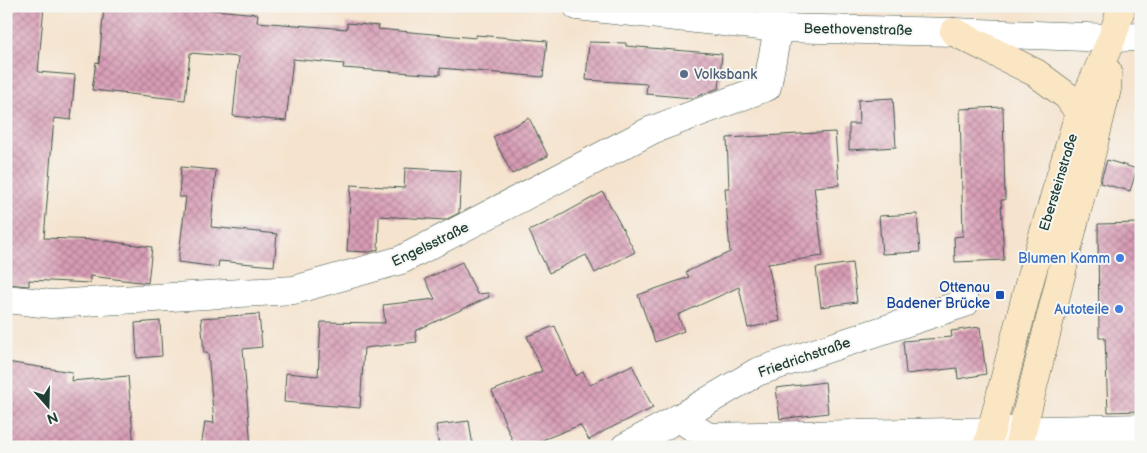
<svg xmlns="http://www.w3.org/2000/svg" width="1147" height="453" viewBox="0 0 1147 453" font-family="'Balsamiq Sans',sans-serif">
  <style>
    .building { fill: url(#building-cross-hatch) }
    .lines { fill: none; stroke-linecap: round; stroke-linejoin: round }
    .street-casing { stroke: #3f564b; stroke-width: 29 }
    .secondary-casing { stroke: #3f564b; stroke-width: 29 }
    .street { stroke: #fff; stroke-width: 28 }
    .secondary { stroke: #fbe6c4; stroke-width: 28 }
    .service-dot { fill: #5c6f8a; stroke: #f6f6f2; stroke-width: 2 }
    .shop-dot { fill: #3f7fe0; stroke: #f6f6f2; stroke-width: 2 }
    .transit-dot { fill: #1a4fb4; stroke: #f6f6f2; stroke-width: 2 }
    .labels { text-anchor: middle; stroke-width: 4; stroke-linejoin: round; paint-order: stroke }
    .street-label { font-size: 14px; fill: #1f3d34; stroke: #f6f6f2 }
    .service-label { font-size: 14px; fill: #4e5e75; stroke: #f6f6f2; text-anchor: start }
    .shop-label { font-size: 14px; fill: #366cbe; stroke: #f6f6f2; text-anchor: end }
    .transit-label { font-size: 14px; fill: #164399; stroke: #f6f6f2; text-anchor: end }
  </style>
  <defs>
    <pattern id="building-cross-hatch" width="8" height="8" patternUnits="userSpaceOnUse" patternTransform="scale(1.25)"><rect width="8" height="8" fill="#d89cb5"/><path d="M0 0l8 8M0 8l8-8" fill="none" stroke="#af8094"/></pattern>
  </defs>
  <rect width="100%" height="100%" fill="#f6f6f2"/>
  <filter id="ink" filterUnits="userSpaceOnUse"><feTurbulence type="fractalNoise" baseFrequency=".02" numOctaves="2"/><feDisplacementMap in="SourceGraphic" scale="10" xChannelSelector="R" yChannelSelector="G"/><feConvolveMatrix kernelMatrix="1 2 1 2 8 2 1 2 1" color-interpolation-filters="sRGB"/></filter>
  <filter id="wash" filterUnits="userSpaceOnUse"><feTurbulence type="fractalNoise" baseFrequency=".0096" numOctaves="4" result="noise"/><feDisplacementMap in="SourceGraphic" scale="20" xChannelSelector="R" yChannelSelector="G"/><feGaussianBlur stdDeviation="1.12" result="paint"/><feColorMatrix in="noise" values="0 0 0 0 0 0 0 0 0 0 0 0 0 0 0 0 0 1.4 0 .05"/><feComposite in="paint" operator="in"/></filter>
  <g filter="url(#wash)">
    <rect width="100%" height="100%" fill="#f5e3ce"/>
    <g id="blocks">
      <g class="building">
        <path d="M6,6h38l-6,66 37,3 -4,45 -17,-2 -10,120 54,2 54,7 -4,36 -58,-7v7l-61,-3v6l-23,-2z"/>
        <path d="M104,6h60l40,3 54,5 -1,8 90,7v-6l32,3 -1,3 98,9v-3l71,6 -4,36 -103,-9v7l-97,-7 1,-4 -51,-5 -7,62 -53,-5 6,-59 -49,-4 -5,47 -93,-10 4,-28 3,1z"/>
        <path d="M589,42l37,1v3l96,8 -3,34 -26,10 -47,-4 1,-10 -61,-4z"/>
        <path d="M893,98l3,49 -47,3v-26h10l-1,-24z"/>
        <path d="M1003,107l2,93h-4l3,60 -49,2 -1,-25 9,-1 -3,-127z"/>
        <path d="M529,118l19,38 -36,18 -19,-37z"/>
        <path d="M835,132l4,53 -25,2 9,69 -55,8 12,57 -32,7 -9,-41 -61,28 6,16 -29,11 -17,-47 51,-18 -3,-5 44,-20 -5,-64h4l-2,-50z"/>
        <path d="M1107,160l30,9 -7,22 -30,-8z"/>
        <path d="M181,167l35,3 -5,57 66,7 -3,32 -55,-5 -1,6 -40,-5 8,-65h-7z"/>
        <path d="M405,168l56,3 -2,42 -14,7 -66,-4 -1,34 -8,2 -23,-1 4,-66 53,3z"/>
        <path d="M603,192l32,60 -40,21 -9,-18 -37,18 -20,-42 23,-11z"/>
        <path d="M917,214l3,38 -38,2 -3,-38z"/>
        <path d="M1141,223v188l-33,1 -3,-74h-6l-1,-114z"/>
        <path d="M462,262l15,32 11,-1 1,4 -74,34 2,11 -53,6 -4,60 -76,-6 2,-29 32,3 3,-54 64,1 -2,-18 52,-6 -10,-20z"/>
        <path d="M852,263l5,39 -36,5 -5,-39z"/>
        <path d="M259,314l3,33 -19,2 8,98h-50l4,-25 9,1 -6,-70h-4l-3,-35z"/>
        <path d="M160,321l2,35 -25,2 -2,-35z"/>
        <path d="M555,326l21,50 7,-4 7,13 42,-20 21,43 -47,22 -17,10 -9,-15 -55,22h-10l-23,-56 50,-20 -15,-35z"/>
        <path d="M980,327l6,47 -28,5 -1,-11 -51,6 -3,-33 49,-4 -1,-6z"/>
        <path d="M6,362l66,10 -1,9 57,-5 6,71h-128z"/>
        <path d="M825,382l3,31 -48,6 -4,-31z"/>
        <path d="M469,421l4,26h-34l-3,-22z"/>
      </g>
    </g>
  </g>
  <g filter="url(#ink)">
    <use href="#blocks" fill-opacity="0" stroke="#3f564b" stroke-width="1"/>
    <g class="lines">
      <defs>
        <g id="street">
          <path d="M577,6l201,22 176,4 158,6 29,-1"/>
          <path d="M6,299l45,5 243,-14 107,-30 251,-130 115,-43 11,-59"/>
          <path d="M679,418l29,19 433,-9"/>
          <path d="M625,447l54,-29 78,-46 208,-69"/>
        </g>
        <g id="secondary">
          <path d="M954,32l82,41 31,23 12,17"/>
          <path d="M987,447l44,-171 48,-163 33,-75 10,-32"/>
          <path d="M1018,447l75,-300 14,-58 1,-17"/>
        </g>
      </defs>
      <use href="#street" class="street-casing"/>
      <use href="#secondary" class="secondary-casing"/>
      <use href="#street" class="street"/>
      <use href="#secondary" class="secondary"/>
    </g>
  </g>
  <circle class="service-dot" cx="684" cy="74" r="5"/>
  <g class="shop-dot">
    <circle cx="1120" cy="258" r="5"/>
    <circle cx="1119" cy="309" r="5"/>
  </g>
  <rect class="transit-dot" x="995" y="290" width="10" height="10" rx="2.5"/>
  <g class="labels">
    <g class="street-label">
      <text transform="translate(858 29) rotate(1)" y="5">Beethovenstraße</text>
      <text transform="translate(1058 182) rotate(-73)" y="5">Ebersteinstraße</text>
      <text transform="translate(430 244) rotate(-26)" y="5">Engelsstraße</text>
      <text transform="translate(804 357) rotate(-19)" y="5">Friedrichstraße</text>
    </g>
    <g class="service-label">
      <text x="694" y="79">Volksbank</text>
    </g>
    <g class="shop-label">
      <text x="1110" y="263">Blumen Kamm</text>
      <text x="1109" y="314">Autoteile</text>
    </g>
    <g class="transit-label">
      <text x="990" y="292">Ottenau<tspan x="990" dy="16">Badener Brücke</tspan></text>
    </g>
  </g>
  <rect width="1147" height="453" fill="none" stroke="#f6f6f2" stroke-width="25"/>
  <g transform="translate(48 406) rotate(160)" stroke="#f6f6f2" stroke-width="4" paint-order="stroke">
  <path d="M0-4L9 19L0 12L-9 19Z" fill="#1f3d34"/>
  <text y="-8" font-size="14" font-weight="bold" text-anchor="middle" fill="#1f3d34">N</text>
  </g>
</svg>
